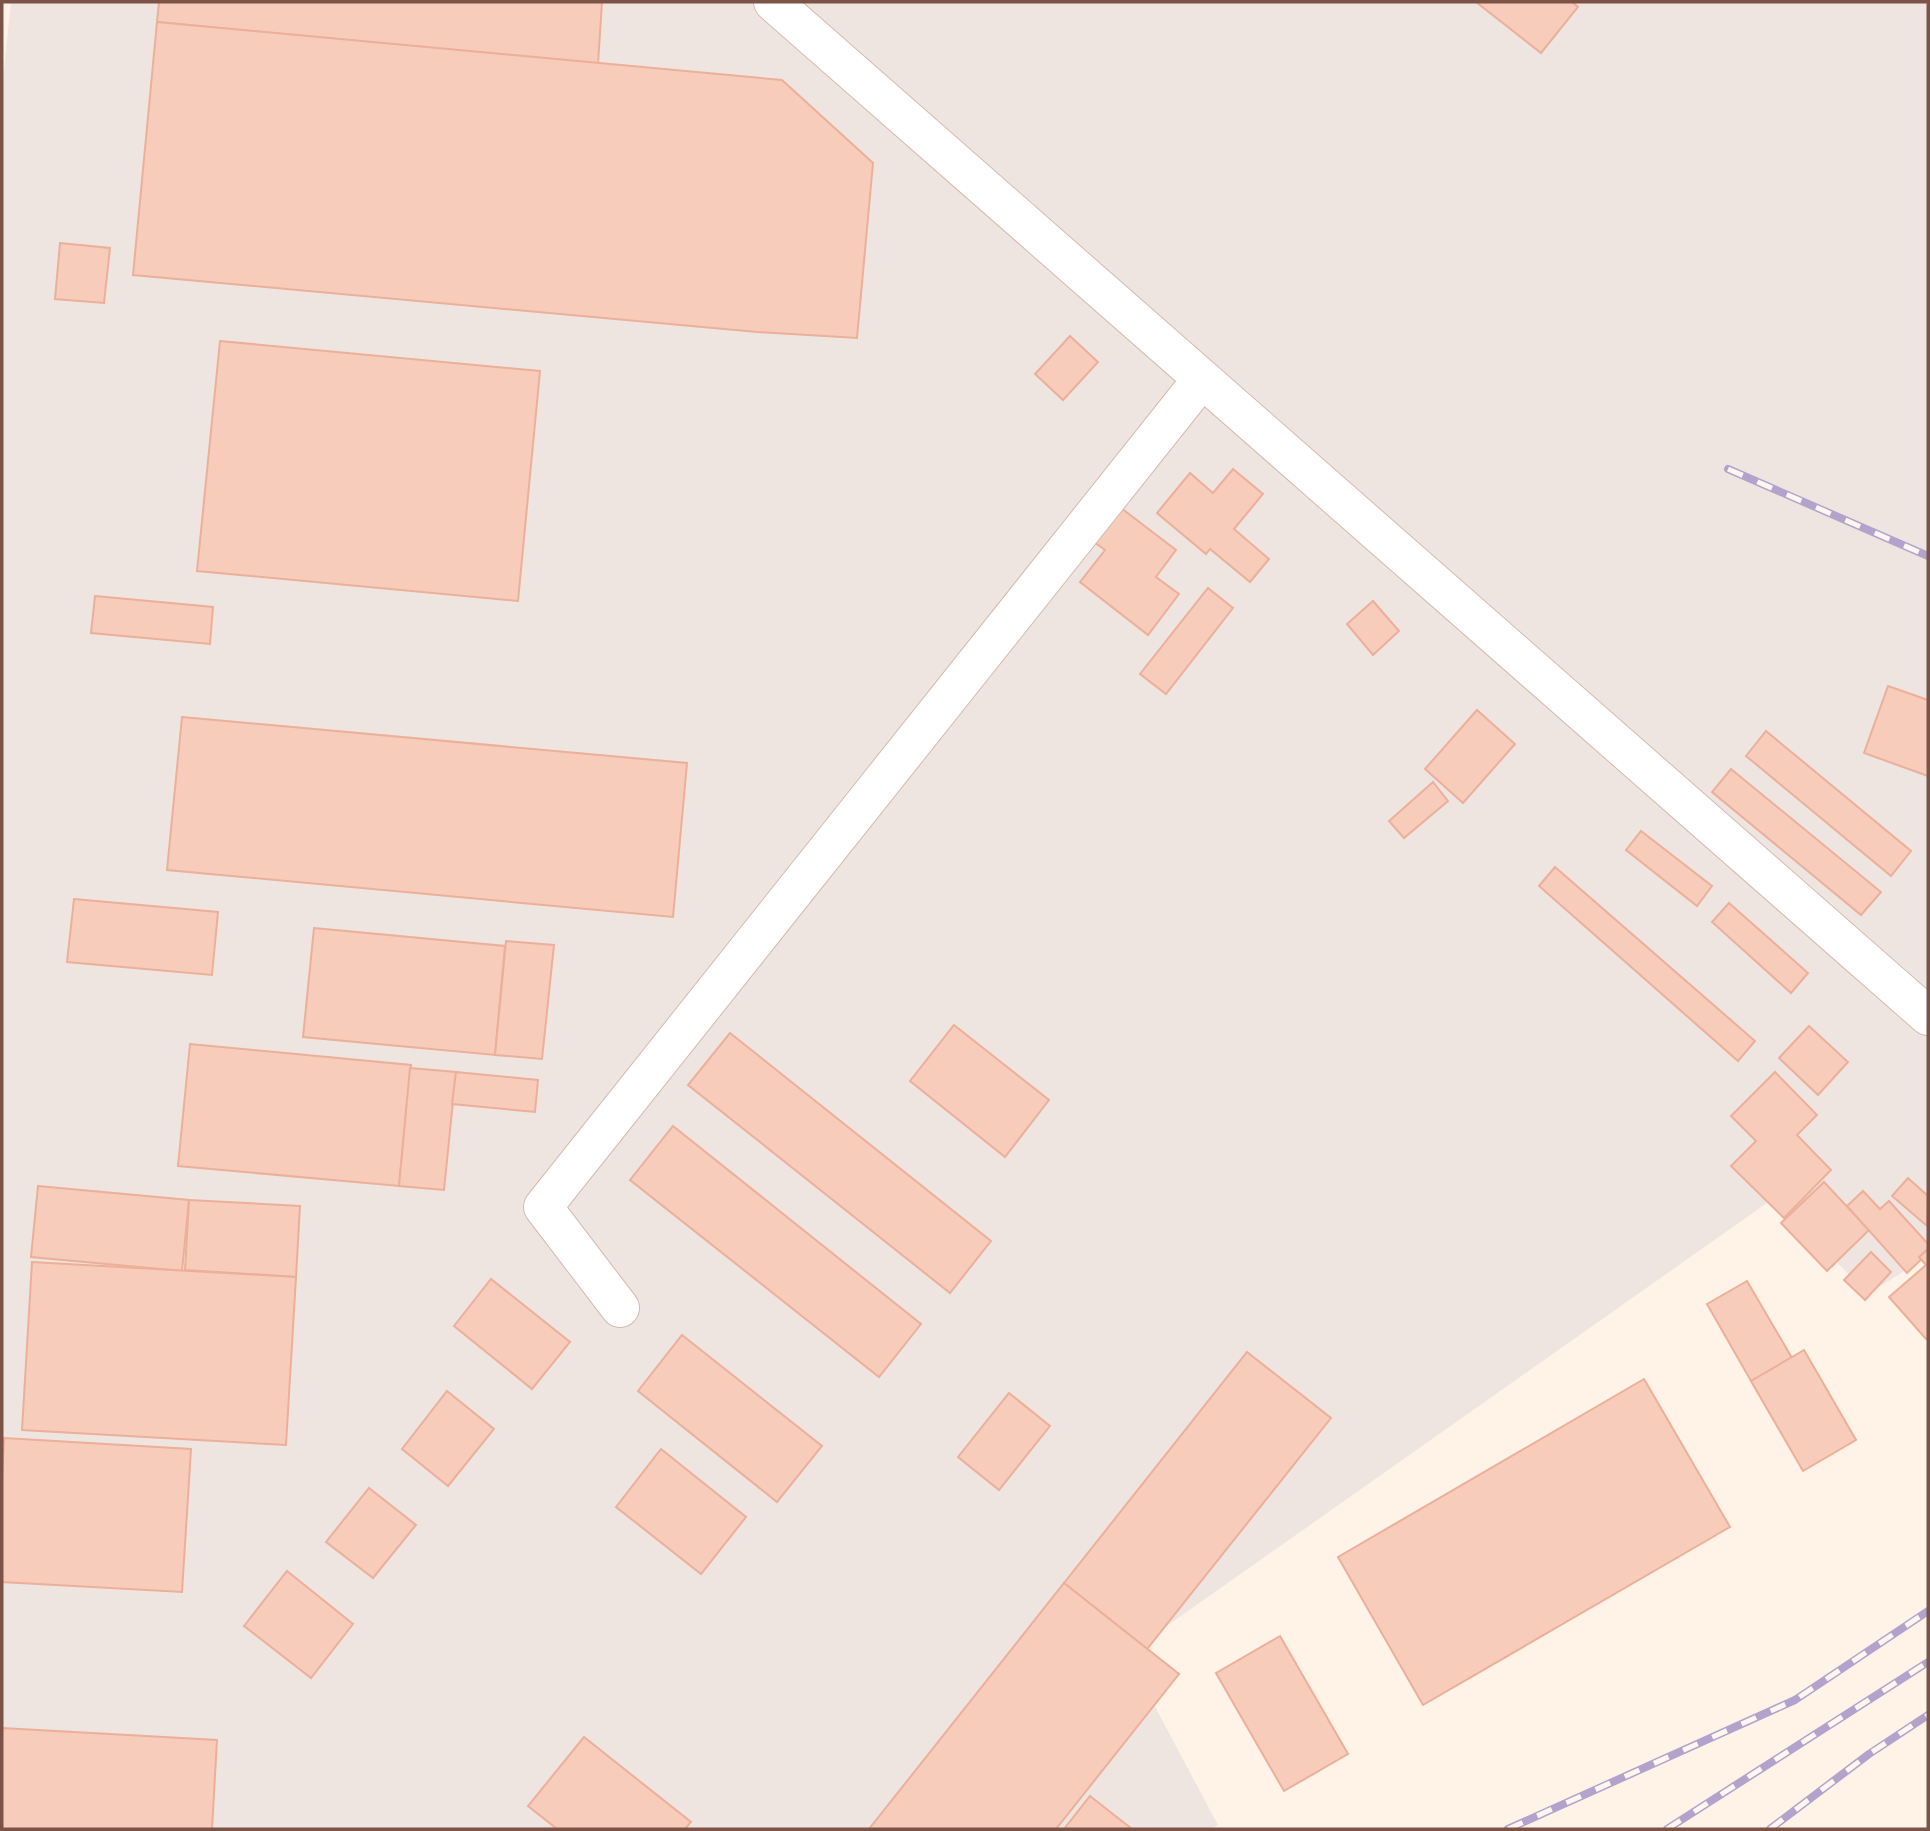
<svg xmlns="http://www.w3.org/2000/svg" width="1930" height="1831" viewBox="0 0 1930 1831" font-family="'Roboto Condensed',sans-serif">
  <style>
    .industrial { fill: #efe5e0 }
    .building { fill: #f7ccba; stroke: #ecaf99; stroke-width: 2 }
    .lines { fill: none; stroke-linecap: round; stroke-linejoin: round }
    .minor-casing { stroke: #d5baad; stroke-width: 40 }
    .minor { stroke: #fff; stroke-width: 38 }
    .rail-casing { stroke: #b3a2cb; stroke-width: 8 }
    .rail { stroke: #fff7ef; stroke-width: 5; stroke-dasharray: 16; stroke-linecap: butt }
  </style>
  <rect width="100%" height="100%" fill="#fff2e6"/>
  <path class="industrial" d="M11,2h1917v1254l-60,38 -94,-96 -647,456 91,171 -7,4h-1209v-1740z"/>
  <g class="building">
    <path d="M159,2h443l-4,62 -441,-42z"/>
    <path d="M1476,2h96l6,5 -37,46z"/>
    <path d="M157,22l625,58 91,83 -16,175 -100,-6 -624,-57z"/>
    <path d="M60,243l50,5 -6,55 -49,-4z"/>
    <path d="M1070,336l28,26 -35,38 -28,-26z"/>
    <path d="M220,341l320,30 -22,230 -321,-30z"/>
    <path d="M1233,469l30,25 -29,35 35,30 -19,23 -40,-33 -4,5 -49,-41 33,-40 23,20z"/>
    <path d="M1121,508l55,42 -20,27 23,17 -31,41 -68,-53 25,-32 -11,-8z"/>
    <path d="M1208,588l25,20 -67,86 -26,-20z"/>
    <path d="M95,596l118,11 -3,37 -119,-11z"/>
    <path d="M1373,601l26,30 -26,24 -26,-31z"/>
    <path d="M1888,686l40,14v76l-64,-23z"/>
    <path d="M1477,710l38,34 -52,59 -38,-34z"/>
    <path d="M182,717l505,46 -14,154 -506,-47z"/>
    <path d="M1766,731l145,120 -20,25 -145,-120z"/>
    <path d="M1731,769l150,123 -20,23 -149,-123z"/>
    <path d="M1433,782l15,19 -44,37 -15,-17z"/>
    <path d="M1641,831l71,55 -15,20 -71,-56z"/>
    <path d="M1555,867l200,174 -17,20 -199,-175z"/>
    <path d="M74,899l144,13 -6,63 -145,-13z"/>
    <path d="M1729,903l79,70 -17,20 -79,-71z"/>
    <path d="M314,928l191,18 -10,109 -192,-18z"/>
    <path d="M506,941l48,4 -12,114 -47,-4z"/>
    <path d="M954,1025l95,75 -44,57 -95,-76z"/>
    <path d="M1809,1026l39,36 -30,33 -39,-37z"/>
    <path d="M730,1033l261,208 -41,52 -262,-208z"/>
    <path d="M190,1044l221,21 -12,121 -221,-20z"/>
    <path d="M410,1068l46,4 -12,118 -45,-4z"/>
    <path d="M456,1072l82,8 -3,32 -83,-8z"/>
    <path d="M1775,1072l42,43 -20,20 34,35 -47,48 -53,-52 25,-25 -25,-25z"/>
    <path d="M673,1126l248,198 -42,53 -249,-197z"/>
    <path d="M1908,1178l20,18 -1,30 -35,-30z"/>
    <path d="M1824,1182l45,48 -42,41 -46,-48z"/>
    <path d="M38,1186l151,14 -7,71 -151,-14z"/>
    <path d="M1863,1191l17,18 9,-8 39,43v9l-21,20 -60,-67z"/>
    <path d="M189,1200l111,6 -4,71 -111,-7z"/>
    <path d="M1928,1249v88l-2,2 -37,-42 37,-32 -7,-8z"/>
    <path d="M1871,1252l20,20 -26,28 -21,-20z"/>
    <path d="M32,1262l264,15 -10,168 -264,-15z"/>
    <path d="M491,1279l79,63 -38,47 -78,-63z"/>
    <path d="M1747,1281l45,77 -41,23 -44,-77z"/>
    <path d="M682,1335l140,111 -45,56 -139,-111z"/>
    <path d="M1804,1350l52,90 -53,31 -52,-90z"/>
    <path d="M1247,1352l84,66 -184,231 -83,-66z"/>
    <path d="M1644,1379l86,148 -307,178 -85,-148z"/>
    <path d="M447,1391l47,38 -46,57 -46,-37z"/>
    <path d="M1009,1393l41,33 -51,64 -41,-33z"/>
    <path d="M4,1438l187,11 -9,143 -180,-10v-103z"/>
    <path d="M661,1449l85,68 -45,57 -85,-67z"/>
    <path d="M369,1488l47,37 -43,53 -47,-36z"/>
    <path d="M287,1571l66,53 -42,54 -67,-52z"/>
    <path d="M1064,1583l115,91 -123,155h-187z"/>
    <path d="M1280,1636l68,118 -64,37 -68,-118z"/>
    <path d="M2,1728l215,12 -5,89h-210z"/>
    <path d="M584,1737l107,85 -6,7h-128l-29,-23z"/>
    <path d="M1090,1796l42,33h-68z"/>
  </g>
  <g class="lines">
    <defs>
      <g id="minor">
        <path d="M773,2l1155,1014"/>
        <path d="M620,1308l-77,-101 659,-828"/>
      </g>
    </defs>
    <use href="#minor" class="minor-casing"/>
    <use href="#minor" class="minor"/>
    <defs>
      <g id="rail">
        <path d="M1728,469l200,87"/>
        <path d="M1508,1829l287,-129 133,-89"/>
        <path d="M1667,1829l261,-167"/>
        <path d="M1770,1829l99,-75 59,-39"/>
      </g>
    </defs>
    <use href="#rail" class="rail-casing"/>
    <use href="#rail" class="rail"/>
  </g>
  <rect width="1930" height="1831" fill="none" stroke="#7c5447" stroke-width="7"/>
</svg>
